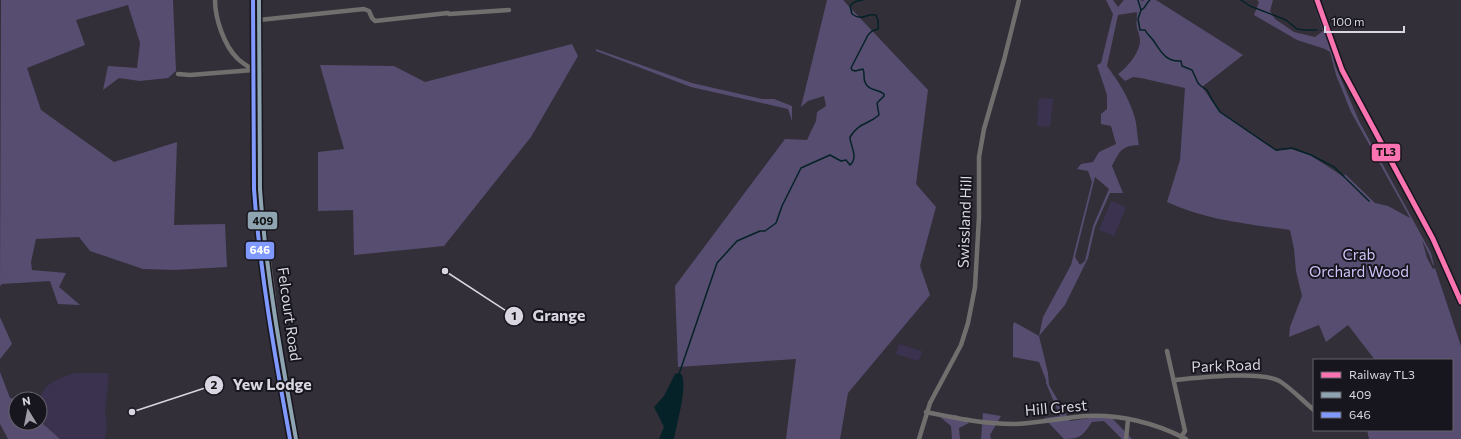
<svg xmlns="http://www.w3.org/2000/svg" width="1461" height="439" viewBox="0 0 1461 439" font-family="Commissioner,sans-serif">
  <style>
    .green { fill: #3b3250 }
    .forest { fill: #574d70; fill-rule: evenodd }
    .water { fill: #042227 }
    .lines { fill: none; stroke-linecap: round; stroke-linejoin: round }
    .stream { stroke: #042227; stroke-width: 1.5 }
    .street { stroke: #716e6e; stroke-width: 4.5 }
    .secondary { stroke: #6a6669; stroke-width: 6 }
    .bus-1-casing { stroke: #17151d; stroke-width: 7 }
    .bus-2-casing { stroke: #17151d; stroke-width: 7 }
    .bus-1 { stroke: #8ea4b1; stroke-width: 4 }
    .bus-2 { stroke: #8099ff; stroke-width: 4 }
    .rail-1-casing { stroke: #17151d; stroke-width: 8 }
    .rail-1 { stroke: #fb73b0; stroke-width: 5 }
    .labels { text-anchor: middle; stroke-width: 4; stroke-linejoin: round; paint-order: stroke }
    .street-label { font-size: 15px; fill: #d9d6e2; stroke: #17151d }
    .park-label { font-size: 15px; fill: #d2c4fa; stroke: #17151d }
    .leader { fill: none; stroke: #d9d6e2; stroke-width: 1.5 }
    .callout-dot { fill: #d9d6e2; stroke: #17151d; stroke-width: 1.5 }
    .mark-label { font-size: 12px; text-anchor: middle; font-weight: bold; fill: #111 }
    .callout-label { font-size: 16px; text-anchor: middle; font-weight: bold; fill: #d9d6e2; stroke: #17151d; stroke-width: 4; stroke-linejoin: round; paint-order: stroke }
    .line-badge { stroke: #17151d; stroke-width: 1.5 }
    .badge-label { font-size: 11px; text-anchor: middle; font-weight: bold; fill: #fff }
    .pale-badge-label { font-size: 11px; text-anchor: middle; font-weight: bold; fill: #111 }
  </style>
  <rect width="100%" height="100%" fill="#322f39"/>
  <g class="green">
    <path d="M1039,98l14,1 -3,28 -13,-1z"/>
    <path d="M1111,201l15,6 -12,29 -15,-6z"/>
    <path d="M899,344l23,7 -3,10 -23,-7z"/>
    <path d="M75,373h34l-4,40 2,12 -2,14h-45c-5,-4 -13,-9 -16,-15 -2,-3 -2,-8 -3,-12 -6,-26 14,-32 34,-39z"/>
  </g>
  <g class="forest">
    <path d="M1,0h172l3,71 -8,7 -28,3 -21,-3 -16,12 5,-24 29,2 3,-25 -12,-38 -52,15 9,25 -58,23 14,42 73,52 63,-20 -3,83 51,-1 2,43 -53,3 -31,-1 -53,-18 -11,-14 -43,2 -5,23 1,8 34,3 -7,14 21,18 -22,-1 -8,-23 -48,3 -2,2z"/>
    <path d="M827,0h16l85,90 -12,94 20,23 -16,59 10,29 -82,98 -8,46h-54l10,-80 -118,8 -3,-81 110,-147 22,1 9,-19 1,-9 9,-6 -2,-10 -16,5 -7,6z"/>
    <path d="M1106,0h7l5,7 6,-7h17l1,1 3,-1h11l87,55 -41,32 18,25 56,39 15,-2 19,6 34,22 1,-3 2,2 28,27 13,3 22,12 -59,-106 -15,-37 -6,-23 -5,-3 -28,-9 -43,-25 5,-13 -2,-2h16l-3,11 5,8 19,13 21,5 8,-6 -10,-31h3l14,42 5,23 24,56 72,132 3,12h-1l-4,-11 -7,-14 5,18 6,11 2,-1 26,78v93h-92l-2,-9h85v-70h-77l-27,-35 -22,17 -7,-17 -30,12 1,-10 12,-31 -6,-25 -2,-22 -4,-19c-42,-6 -85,-10 -123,-28l13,-42 5,-72 -44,-10 -8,-1 -8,4 -7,-7c9,-6 22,-22 22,-33 0,-5 -2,-9 -3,-13 -1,-5 0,-11 0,-16l-19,3 -11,51c11,15 21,30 27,49 3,9 3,20 5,30 -18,1 -19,6 -27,21l11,27h-13l-15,34 -7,31 -23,47 -26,31 9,37 1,12 21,36 20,-3h22l20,21h-10l-18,-18 -12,1c-9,13 -11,17 -28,17l-20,-21 16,-2 -14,-33v-3l-7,-18 -26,-5v-31l1,-4 25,14 4,-19 28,-52 21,-83 -4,-11 -11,-2 4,-5 12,-2 6,-10 17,-8 -5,-18 -10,-2v-10l6,-5v-14l-10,-30 4,-2 12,-49zM1095,177l14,12 -16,37 -8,35 -5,4 -5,-8z"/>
    <path d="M572,44l6,12 -47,81 -87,109 -90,9 -1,-45 -35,1v-59l26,-3 -24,-84 74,1 31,16z"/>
    <path d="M596,49l96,34 70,16h12l18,7v15l-4,-12 -97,-22 -95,-36z"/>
    <path d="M0,317l12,27 -12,15z"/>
    <path d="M0,372l10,26 6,1v24h24v-14l3,15 17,15h-52l-8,-15z"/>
    <path d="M983,413l18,3 -11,19 1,4h-10z"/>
    <path d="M956,415l13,8 -10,5 1,11h-8l-1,-13 -12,-10z"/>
  </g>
  <path class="water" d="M679,373l3,2c5,14 -5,48 -8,64h-15l5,-12 -10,-20 10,-11 11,-22z"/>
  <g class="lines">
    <g class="stream">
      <path d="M1138,0l3,10"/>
      <path d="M1150,0c-4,3 -4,8 -9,10l-3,9 2,11h5c2,4 5,6 8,10 7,10 12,22 28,21l1,5 10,4 6,13 3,3 6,4 4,8 9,14 56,38 16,-2 19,7 23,12 35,34"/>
      <path d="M1241,0l9,6 36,14 11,9 7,1h13"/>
      <path d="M679,374l38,-111 20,-22 23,-10h5l11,-8 6,-17 19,-38 29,-13 11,6 5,-1 4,5c9,-8 0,-19 0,-28 9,-15 18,-12 29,-22l-2,-12 7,-7v-2c-6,-5 -16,-3 -19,-12 -2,-4 0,-9 -2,-13l-8,2 -3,-1 -1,-2 17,-33 4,-4 6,-2c1,-6 0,-10 -2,-14 -11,-2 -13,7 -24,-1l-2,-8c4,-5 7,-5 13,-6"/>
    </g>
    <g class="street">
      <path d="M215,0c0,18 9,46 23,59 4,4 10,7 15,11l7,-1"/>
      <path d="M259,20l105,-11 5,2 3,7 3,3 73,-8 1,1 60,-4"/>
      <path d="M178,74l12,1 63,-5"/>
      <path d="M1167,351l18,80 -4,6"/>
      <path d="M1174,380c23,-2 90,-10 107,2 12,8 22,19 33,28"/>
      <path d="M926,412c29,6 58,12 88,12 24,-1 48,-6 72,-8 33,-2 70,7 100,23"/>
      <path d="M919,439l11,-36 31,-58 7,-22 7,-36 4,-70v-60l5,-28 20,-69 15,-60"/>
      <path d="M1126,439l2,-19"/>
    </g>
    <path class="secondary" d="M259,0l1,189 2,26 19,143 15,81"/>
    <defs>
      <path id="bus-1" d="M259,0l1,189c6,84 21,167 36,250"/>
      <path id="bus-2" d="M253,0l1,189c6,84 21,168 36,250"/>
    </defs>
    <use href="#bus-1" class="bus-1-casing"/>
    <use href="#bus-2" class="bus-2-casing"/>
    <use href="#bus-1" class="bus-1"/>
    <use href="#bus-2" class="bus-2"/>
    <defs>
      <path id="rail-1" d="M1317,0l25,70 91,169 28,63"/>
    </defs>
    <use href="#rail-1" class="rail-1-casing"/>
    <use href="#rail-1" class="rail-1"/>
  </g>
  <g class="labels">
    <g class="street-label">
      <text transform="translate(965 222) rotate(-88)" y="5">Swissland Hill</text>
      <text transform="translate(289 314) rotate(82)" y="5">Felcourt Road</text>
      <text transform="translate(1226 366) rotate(-2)" y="5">Park Road</text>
      <text transform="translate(1056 408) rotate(-5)" y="5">Hill Crest</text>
    </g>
    <g class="park-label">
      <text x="1359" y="260">Crab<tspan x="1359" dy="17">Orchard Wood</tspan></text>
    </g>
  </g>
  <path class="leader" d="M445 271L514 316M132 412L214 385"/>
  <g class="callout-dot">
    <circle cx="445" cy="271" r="4"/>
    <circle cx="132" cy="412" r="4"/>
    <circle cx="514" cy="316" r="10"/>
    <circle cx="214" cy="385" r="10"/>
  </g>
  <g class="mark-label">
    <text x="514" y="320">1</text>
    <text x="214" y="389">2</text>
  </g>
  <g class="callout-label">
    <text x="559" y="321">Grange</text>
    <text x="272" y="390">Yew Lodge</text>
  </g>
  <g class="line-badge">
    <rect x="1371" y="143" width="30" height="19" rx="4" fill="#fb73b0"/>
    <rect x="247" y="211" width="31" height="19" rx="4" fill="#8ea4b1"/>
    <rect x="245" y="241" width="30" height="19" rx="4" fill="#8099ff"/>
  </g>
  <g class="badge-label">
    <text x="260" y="254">646</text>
  </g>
  <g class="pale-badge-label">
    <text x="1386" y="156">TL3</text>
    <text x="263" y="225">409</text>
  </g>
  <rect x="1313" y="359" width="140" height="72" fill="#17151d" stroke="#65626c"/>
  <rect x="1321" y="372" width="20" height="6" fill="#fb73b0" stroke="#65626c"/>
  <text x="1349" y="379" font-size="12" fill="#d9d6e2">Railway TL3</text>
  <rect x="1321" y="392" width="20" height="6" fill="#8ea4b1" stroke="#65626c"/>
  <text x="1349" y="399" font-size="12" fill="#d9d6e2">409</text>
  <rect x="1321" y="412" width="20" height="6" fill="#8099ff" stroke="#65626c"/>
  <text x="1349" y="419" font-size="12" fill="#d9d6e2">646</text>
  <g transform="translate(28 411) rotate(350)"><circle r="19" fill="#17151d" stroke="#65626c"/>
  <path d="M0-3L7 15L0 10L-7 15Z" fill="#9f9ca7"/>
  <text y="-6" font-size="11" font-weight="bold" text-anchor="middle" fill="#d9d6e2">N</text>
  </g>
  <path d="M1325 26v6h79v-6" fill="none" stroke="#d9d6e2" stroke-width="2"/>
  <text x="1331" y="26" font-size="12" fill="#d9d6e2" stroke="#17151d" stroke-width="3" paint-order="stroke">100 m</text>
</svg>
